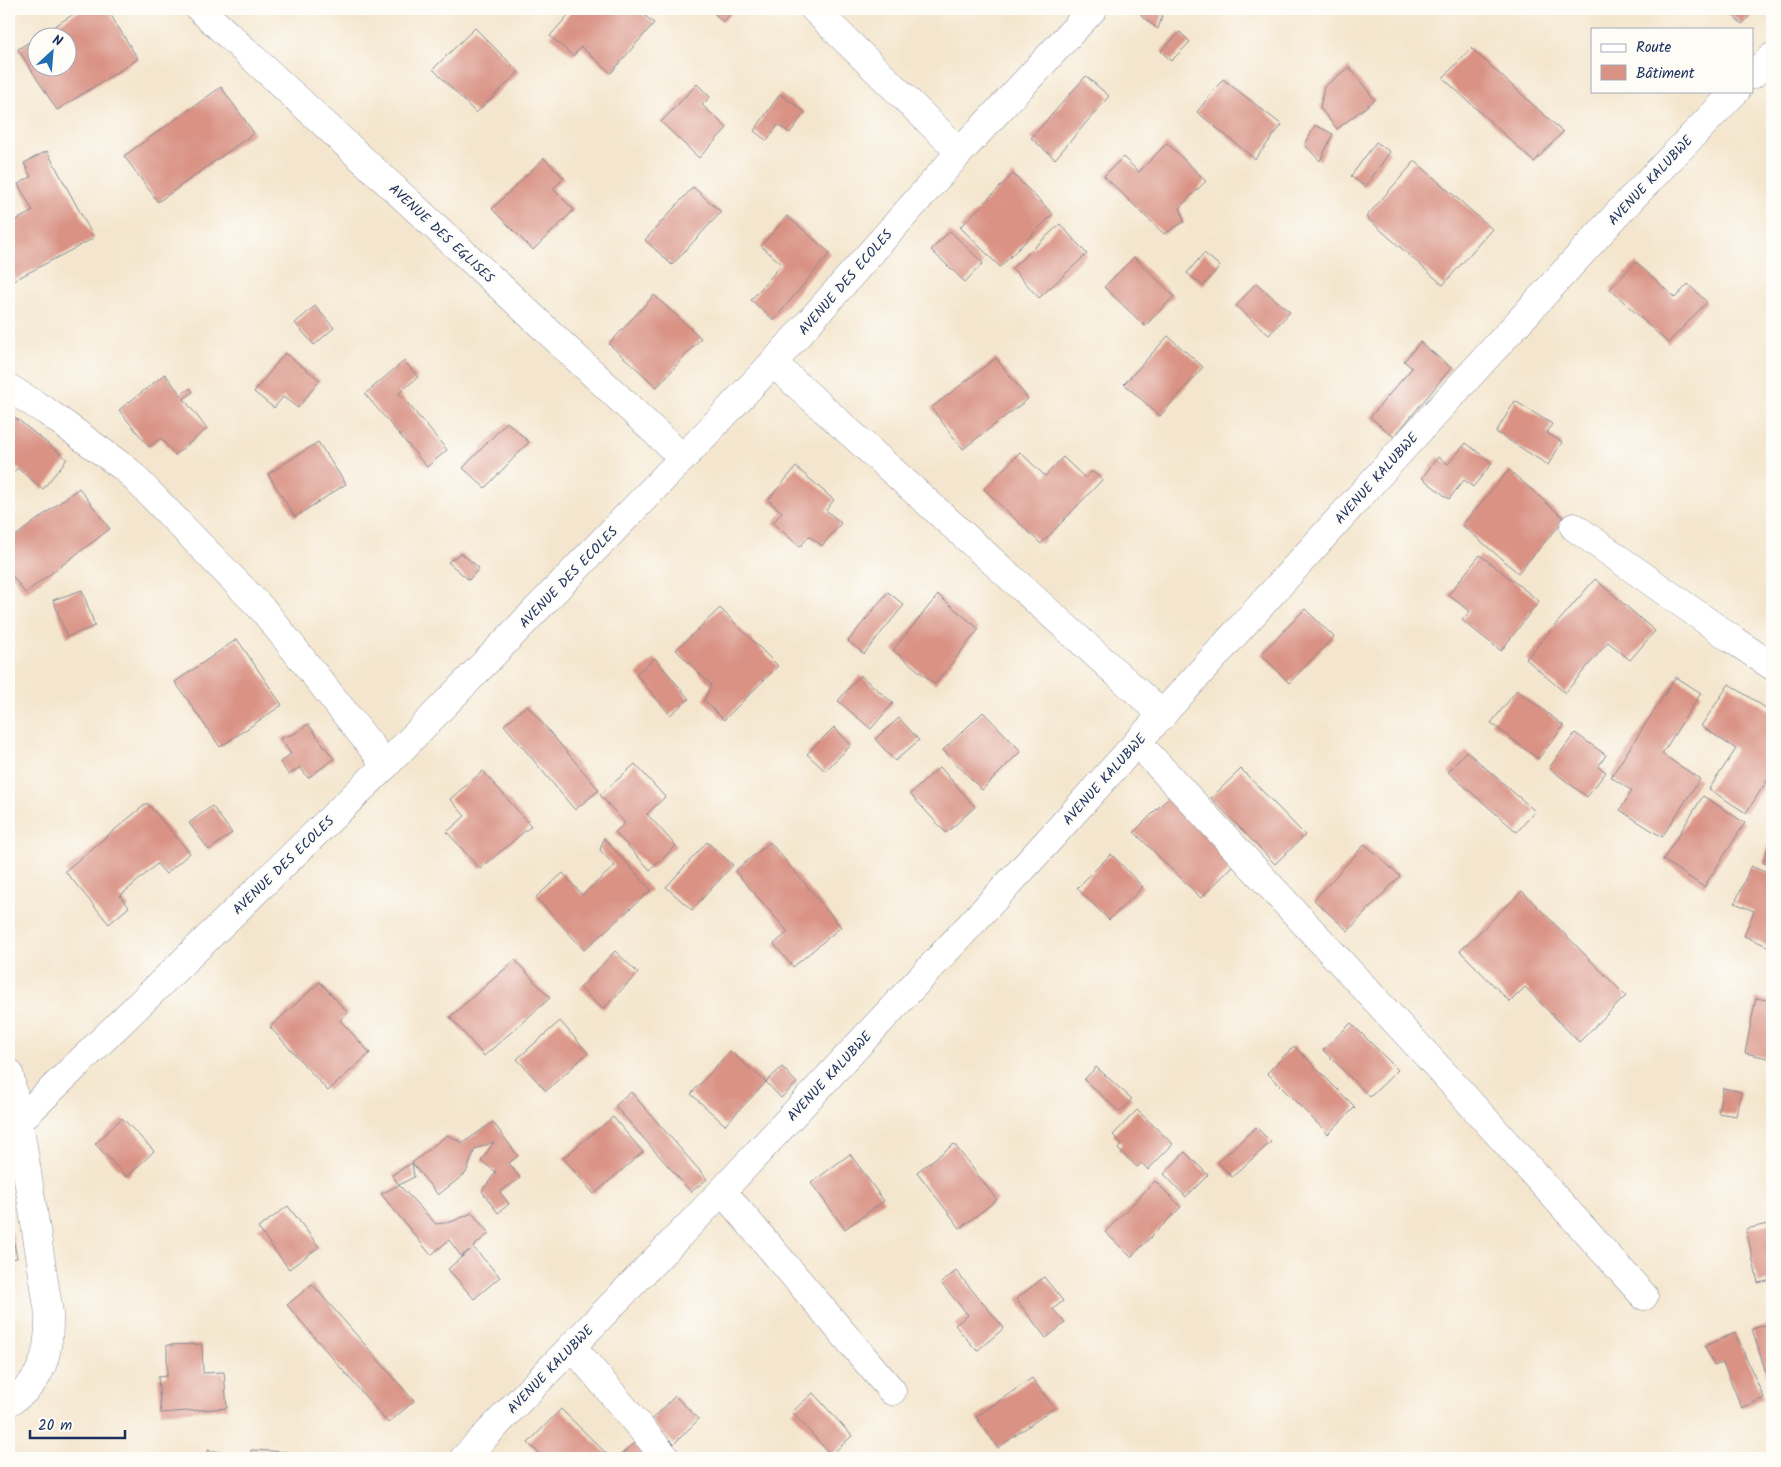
<svg xmlns="http://www.w3.org/2000/svg" width="1781" height="1467" viewBox="0 0 1781 1467" font-family="Kalam,sans-serif">
  <style>
    .building { fill: #d99284; fill-rule: evenodd }
    .lines { fill: none; stroke-linecap: round; stroke-linejoin: round }
    .minor-casing { stroke: #888a96; stroke-width: 29 }
    .minor { stroke: #fff; stroke-width: 28 }
    .labels { text-anchor: middle; stroke-width: 4.5; stroke-linejoin: round; paint-order: stroke }
    .street-label { font-size: 14px; fill: #1b2f5e; stroke: #fdfcf7 }
  </style>
  <rect width="100%" height="100%" fill="#fdfcf7"/>
  <filter id="ink" filterUnits="userSpaceOnUse"><feTurbulence type="fractalNoise" baseFrequency=".02" numOctaves="2"/><feDisplacementMap in="SourceGraphic" scale="10" xChannelSelector="R" yChannelSelector="G"/><feConvolveMatrix kernelMatrix="1 2 1 2 8 2 1 2 1" color-interpolation-filters="sRGB"/></filter>
  <filter id="wash" filterUnits="userSpaceOnUse"><feTurbulence type="fractalNoise" baseFrequency=".0096" numOctaves="4" result="noise"/><feDisplacementMap in="SourceGraphic" scale="20" xChannelSelector="R" yChannelSelector="G"/><feGaussianBlur stdDeviation="1.12" result="paint"/><feColorMatrix in="noise" values="0 0 0 0 0 0 0 0 0 0 0 0 0 0 0 0 0 1.4 0 .05"/><feComposite in="paint" operator="in"/></filter>
  <g filter="url(#wash)">
    <rect width="100%" height="100%" fill="#f4e6ce"/>
    <g id="blocks">
      <g class="building">
        <path d="M82,9h25l31,50 -81,51 -39,-61zM38,38h30v30h-30z"/>
        <path d="M565,9h72l17,14 -43,50 -30,-26 -8,9 -23,-20 20,-23z"/>
        <path d="M710,9h26l-13,13z"/>
        <path d="M1147,9h13l3,4 -5,16 -17,-13z"/>
        <path d="M1725,9h32l-15,15z"/>
        <path d="M475,28l44,44 -43,41 -43,-44z"/>
        <path d="M1180,32l10,10 -19,19 -10,-10z"/>
        <path d="M1471,48l92,84 -29,30 -91,-84z"/>
        <path d="M1349,67l26,33 -38,29 -17,-21 4,-21z"/>
        <path d="M1086,76l23,20 -54,63 -24,-21z"/>
        <path d="M1223,79l59,46 -27,34 -58,-47z"/>
        <path d="M697,84l13,13 -8,8 25,23 -28,30 -38,-36z"/>
        <path d="M221,87l33,46 -96,69 -34,-46z"/>
        <path d="M780,94l25,18 -15,21 -12,-8 -11,16 -13,-10z"/>
        <path d="M1315,125l18,9 -13,27 -15,-16z"/>
        <path d="M1376,142l14,10 -25,35 -14,-11z"/>
        <path d="M1167,143l39,38 -26,26 4,15 -20,12 -60,-58 19,-19 16,15z"/>
        <path d="M47,151l47,87 -85,45v-59l24,-13 -15,-27 13,-7 -7,-14z"/>
        <path d="M544,158l20,20 -11,11 21,21 -41,40 -41,-41z"/>
        <path d="M1415,161l77,68 -49,56 -77,-68z"/>
        <path d="M1013,174l40,40 -53,53 -40,-40z"/>
        <path d="M693,187l28,25 -49,53 -27,-25z"/>
        <path d="M787,216l43,37 -56,67 -23,-20 31,-36 -21,-18z"/>
        <path d="M1060,224l27,30 -48,44 -27,-30z"/>
        <path d="M950,231l33,32 -18,19 -34,-32z"/>
        <path d="M1204,253l16,13 -17,20 -16,-13z"/>
        <path d="M1134,257l40,39 -29,30 -41,-39z"/>
        <path d="M1636,262l39,36 13,-14 19,18 -39,41 -58,-54z"/>
        <path d="M1256,283l34,29 -21,23 -33,-29z"/>
        <path d="M654,295l47,43 -44,49 -48,-43z"/>
        <path d="M315,306l19,22 -20,17 -19,-22z"/>
        <path d="M1168,336l35,31 -43,49 -36,-32z"/>
        <path d="M1420,342l31,26 -57,69 -24,-20 42,-49 -8,-7z"/>
        <path d="M285,353l35,27 -22,28 -15,-11 -9,11 -20,-16z"/>
        <path d="M996,358l32,41 -65,50 -32,-41z"/>
        <path d="M404,361l14,16 -19,16 48,57 -20,17 -62,-73z"/>
        <path d="M165,374l16,21 9,-7 3,4 -9,7 23,30 -32,26 -14,-17 -12,9 -30,-37z"/>
        <path d="M1515,401l37,23 -5,9 15,9 -14,23 -52,-33z"/>
        <path d="M12,415l55,44 -24,30 -26,-21 -8,11v-60z"/>
        <path d="M507,422l22,20 -44,46 -22,-20z"/>
        <path d="M318,442l28,42 -51,33 -27,-43z"/>
        <path d="M1466,443l26,20 -19,24 -9,-7 -15,19 -27,-21 16,-21 10,7z"/>
        <path d="M1020,452l25,24 18,-19 22,21 7,-7 10,9 -61,64 -57,-55z"/>
        <path d="M796,467l38,33 -8,10 15,13 -19,23 -13,-10 -9,11 -27,-24 9,-11 -14,-12z"/>
        <path d="M1509,470l56,49 -47,54 -56,-48z"/>
        <path d="M79,488l31,41 -85,64 -16,-22v-30z"/>
        <path d="M461,553l18,15 -10,12 -21,-18z"/>
        <path d="M1480,555l59,46 -38,50 -39,-31 8,-9 -22,-16z"/>
        <path d="M1595,579l60,52 -25,29 -22,-18 -43,51 -39,-34z"/>
        <path d="M82,590l13,36 -28,11 -14,-37z"/>
        <path d="M888,592l16,13 -40,49 -16,-13z"/>
        <path d="M938,595l41,34 -44,55 -42,-34z"/>
        <path d="M720,608l58,58 -54,54 -20,-20 7,-15 -35,-35z"/>
        <path d="M1305,609l29,28 -45,46 -28,-29z"/>
        <path d="M237,639l45,66 -62,42 -45,-65z"/>
        <path d="M655,658l34,41 -19,16 -34,-41z"/>
        <path d="M860,675l33,28 -22,26 -33,-28z"/>
        <path d="M1676,677l25,16 -39,61 38,25 -38,58 -42,-27 12,-19 -21,-14z"/>
        <path d="M1729,684l43,28v61l-26,40 -37,-24 27,-40 -35,-23z"/>
        <path d="M1517,690l47,36 -26,33 -47,-36z"/>
        <path d="M527,705l72,85 -24,20 -71,-85z"/>
        <path d="M983,712l38,39 -39,39 -39,-40z"/>
        <path d="M899,718l20,22 -24,21 -20,-22z"/>
        <path d="M308,724l26,35 -26,19 -8,-11 -11,8 -9,-13 11,-8 -11,-16 14,-4z"/>
        <path d="M834,727l17,18 -26,26 -18,-17z"/>
        <path d="M1575,733l31,22 -8,12 8,5 -19,25 -38,-29z"/>
        <path d="M1466,751l69,60 -18,21 -69,-60z"/>
        <path d="M635,764l30,33 -18,17 29,32 -26,24 -35,-38 10,-9 -25,-28z"/>
        <path d="M940,767l35,40 -29,26 -36,-39z"/>
        <path d="M1241,769l64,66 -30,29 -64,-66z"/>
        <path d="M483,771l48,55 -51,43 -33,-37 18,-16 -15,-17z"/>
        <path d="M1171,795l67,66 -37,37 -67,-66z"/>
        <path d="M1703,796l42,27 -41,64 -41,-27z"/>
        <path d="M147,803l43,50 -24,21 -9,-10 -37,32 9,11 -20,17 -44,-53z"/>
        <path d="M212,806l20,27 -23,17 -20,-27z"/>
        <path d="M1772,834v32l-9,-3z"/>
        <path d="M604,838l47,52 -67,60 -48,-53 27,-24 19,22 33,-29 -15,-16z"/>
        <path d="M707,842l26,23 -41,45 -26,-23z"/>
        <path d="M770,842l71,85 -48,40 -19,-23 14,-12 -53,-61z"/>
        <path d="M1365,844l35,32 -52,55 -34,-31z"/>
        <path d="M1111,854l32,33 -34,33 -32,-32z"/>
        <path d="M1751,866l21,9v73l-28,-12 10,-25 -19,-8z"/>
        <path d="M1522,891l104,105 -47,46 -54,-55 -15,15 -50,-51z"/>
        <path d="M615,951l23,22 -35,36 -23,-21z"/>
        <path d="M515,960l35,38 -66,58 -34,-39z"/>
        <path d="M320,982l28,31 -8,7 30,33 -42,38 -58,-64z"/>
        <path d="M1756,998l16,3v58l-27,-6z"/>
        <path d="M560,1021l28,32 -42,38 -29,-32z"/>
        <path d="M1351,1023l47,47 -28,27 -47,-47z"/>
        <path d="M1294,1046l61,61 -27,27 -61,-61z"/>
        <path d="M730,1051l36,31 -41,43 -34,-31z"/>
        <path d="M782,1067l15,16 -16,15 -15,-16z"/>
        <path d="M1096,1067l36,32 -12,13 -36,-32z"/>
        <path d="M1723,1088l18,4 -5,24 -18,-3z"/>
        <path d="M631,1092l76,87 -16,13 -76,-86z"/>
        <path d="M1137,1110l36,34 -25,26 -6,-7 -5,4 -19,-18 4,-5 -9,-9z"/>
        <path d="M613,1117l30,35 -49,42 -31,-36z"/>
        <path d="M122,1118l32,33 -27,26 -32,-33z"/>
        <path d="M493,1122l25,34 -9,7 11,15 -20,14 9,12 -11,9 -16,-22 14,-19 -15,-11 13,-19 -19,7 -9,24 -28,22 -26,-32 35,-28 16,8z"/>
        <path d="M1256,1127l15,15 -39,35 -14,-15z"/>
        <path d="M954,1144l43,56 -37,28 -43,-56z"/>
        <path d="M1185,1152l23,23 -22,22 -22,-23z"/>
        <path d="M850,1154l34,47 -39,28 -34,-46z"/>
        <path d="M412,1163l2,14 -15,8 -7,-10z"/>
        <path d="M1155,1181l26,26 -50,50 -26,-25z"/>
        <path d="M399,1185l37,39 15,-2 21,-9 17,20 -16,14 27,30 -26,22 -26,-30 22,-19 -9,6 -12,-16 -18,15 -50,-61z"/>
        <path d="M288,1206l31,41 -30,22 -31,-41z"/>
        <path d="M1772,1223v57l-14,3 -12,-54z"/>
        <path d="M11,1228l6,30 -6,1 1,9 -3,1v-40z"/>
        <path d="M956,1271l48,57 -27,23 -22,-26 13,-10 -27,-32z"/>
        <path d="M1044,1277l19,24 -10,8 12,14 -19,15 -30,-39z"/>
        <path d="M312,1284l102,117 -26,22 -101,-118z"/>
        <path d="M1772,1323v69l-20,-63z"/>
        <path d="M1735,1333l29,65 -22,10 -19,-45 -9,3 -9,-20z"/>
        <path d="M202,1344l1,29 21,-1 3,36 -66,5 -3,-36 9,-1v-31z"/>
        <path d="M1032,1378l22,30 -56,40 -22,-31z"/>
        <path d="M813,1393l39,43 -21,19 -39,-43z"/>
        <path d="M675,1396l24,23 -25,25 -23,-23z"/>
        <path d="M561,1409l47,46 -4,3h-60l-16,-15z"/>
        <path d="M636,1442l13,16h-32z"/>
        <path d="M208,1450l24,4 1,4h-24z"/>
        <path d="M251,1450l37,2v6h-38z"/>
      </g>
    </g>
  </g>
  <g filter="url(#ink)">
    <use href="#blocks" fill-opacity="0" stroke="#888a96" stroke-width="1"/>
    <g class="lines">
      <defs>
        <g id="minor">
          <path d="M200,9l306,283 177,166"/>
          <path d="M814,9l146,143"/>
          <path d="M1752,75l20,-18"/>
          <path d="M773,363l390,352"/>
          <path d="M9,388l37,23 81,59 137,141 122,154"/>
          <path d="M1574,527l158,112 40,27"/>
          <path d="M1137,742l308,333 199,221"/>
          <path d="M9,1073l10,48 30,192c1,38 -5,69 -40,89"/>
          <path d="M19,1121l367,-356 297,-307 90,-95 187,-211 133,-143"/>
          <path d="M722,1191l170,200"/>
          <path d="M572,1346l94,112"/>
          <path d="M464,1458l258,-267 306,-328 358,-396 246,-269 104,-107"/>
        </g>
      </defs>
      <use href="#minor" class="minor-casing"/>
      <use href="#minor" class="minor"/>
    </g>
  </g>
  <g class="labels">
    <g class="street-label">
      <text transform="translate(1650 180) rotate(-47)" y="5">AVENUE KALUBWE</text>
      <text transform="translate(442 233) rotate(43)" y="5">AVENUE DES EGLISES</text>
      <text transform="translate(845 282) rotate(-49)" y="5">AVENUE DES ECOLES</text>
      <text transform="translate(1376 478) rotate(-48)" y="5">AVENUE KALUBWE</text>
      <text transform="translate(568 577) rotate(-46)" y="5">AVENUE DES ECOLES</text>
      <text transform="translate(1104 779) rotate(-48)" y="5">AVENUE KALUBWE</text>
      <text transform="translate(283 865) rotate(-44)" y="5">AVENUE DES ECOLES</text>
      <text transform="translate(829 1076) rotate(-47)" y="5">AVENUE KALUBWE</text>
      <text transform="translate(550 1369) rotate(-46)" y="5">AVENUE KALUBWE</text>
    </g>
  </g>
  <rect width="1781" height="1467" fill="none" stroke="#fdfcf7" stroke-width="30"/>
  <rect x="1591" y="28" width="162" height="65" fill="#fdfcf7" stroke="#a3aaba"/>
  <rect x="1601" y="44" width="25" height="8" fill="#ffffff" stroke="#a3aaba"/>
  <text x="1636" y="52" font-size="15" fill="#1b2f5e">Route</text>
  <rect x="1601" y="65" width="25" height="15" fill="#d99284" stroke="#a3aaba"/>
  <text x="1636" y="78" font-size="15" fill="#1b2f5e">Bâtiment</text>
  <g transform="translate(52 52) rotate(26)"><circle r="24" fill="#fdfcf7" stroke="#a3aaba"/>
  <path d="M0-4L9 19L0 12L-9 19Z" fill="#1f6fb2"/>
  <text y="-8" font-size="14" font-weight="bold" text-anchor="middle" fill="#1b2f5e">N</text>
  </g>
  <path d="M30 1430v8h95v-8" fill="none" stroke="#1b2f5e" stroke-width="2.5"/>
  <text x="38" y="1430" font-size="15" fill="#1b2f5e" stroke="#fdfcf7" stroke-width="4" paint-order="stroke">20 m</text>
</svg>
